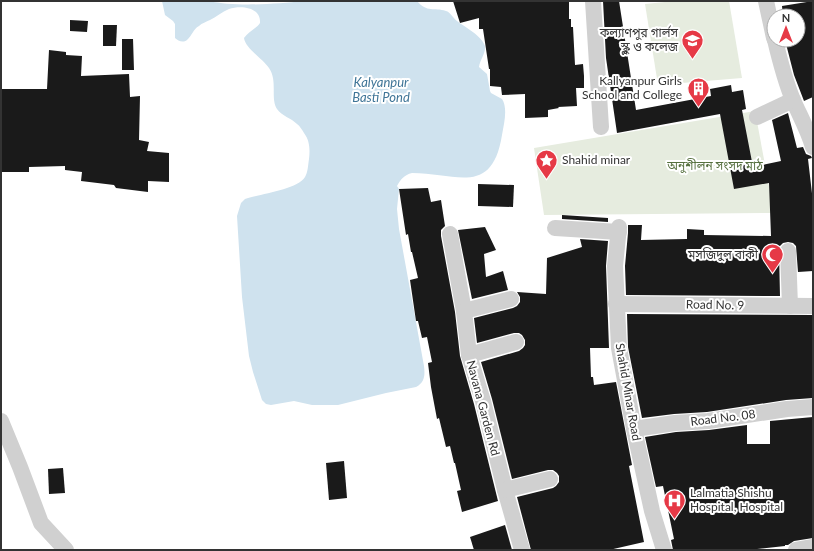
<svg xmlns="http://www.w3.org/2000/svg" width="814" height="551" viewBox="0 0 814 551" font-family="Lato,'Noto Sans Bengali',sans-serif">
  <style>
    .green { fill: #e6ecdf }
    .water { fill: #cfe2ee }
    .building { fill: #1a1a1a }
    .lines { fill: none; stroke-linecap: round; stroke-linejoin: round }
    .minor { stroke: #d0d0d0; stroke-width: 16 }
    .labels { text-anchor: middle; stroke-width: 4; stroke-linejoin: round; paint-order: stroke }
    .poi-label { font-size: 12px; fill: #333; stroke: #fff; text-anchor: end }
    .park-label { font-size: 12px; fill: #56703f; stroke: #fff }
    .street-label { font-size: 12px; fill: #333; stroke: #fff }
    .water-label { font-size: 13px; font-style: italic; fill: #3f7597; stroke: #fff }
  </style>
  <rect width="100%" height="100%" fill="#fff"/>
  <g class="green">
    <path d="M675,1h54l13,77 -84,7 -13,-81z"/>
    <path d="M755,111l19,102 -230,2 -10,-67z"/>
  </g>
  <path class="water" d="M162,1h47c26,6 67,3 94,0h114c10,12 17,6 29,10 4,1 7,7 11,10 8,6 25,15 28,25 1,7 -5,14 -6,21l8,7 3,17 1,2 11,6c6,9 2,25 0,36 -10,62 -46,38 -90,38 -8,2 -11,6 -15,13l2,3 -2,20 2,20 25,137c1,9 1,16 -8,21l-30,6 -48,12h-26l-18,-4 -23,4 -5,-1 -4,-4 -9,-28 -4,-16 -7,-59 -5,-81 4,-13 4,-4c14,-5 52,-9 60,-22 3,-5 3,-12 4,-18 1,-9 1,-18 -5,-26 -2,-3 -4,-7 -7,-9 -6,-6 -15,-8 -20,-15 -7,-11 1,-28 -8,-41 -6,-9 -24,-20 -25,-30 4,-6 12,-9 16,-15 1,-16 -19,-18 -31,-14 -7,3 -13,8 -19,11 -4,2 -8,3 -11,6 -6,3 -7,10 -12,14 -4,3 -9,1 -12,-2v-14l-2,-3 -8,-6z"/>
  <g class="building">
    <path d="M453,1h116v18h2v8h2l2,38 8,-1 1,12v12h-8l1,18 -19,1 1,1 -11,2v7l-23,1v-24l-23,1 -1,-8 -11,-1v-17h-1l-6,-40h-4v-11l-19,5z"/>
    <path d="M603,1h16l17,109 75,-14 -1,-7 21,-4 1,7 11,-2 3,19 -4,1 11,57 28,-6 -9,-41 16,-7 9,35 6,-1 3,7 5,2 1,2 -4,1 5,43v69l-15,1 -2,-26 -3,-3 -5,-1 -5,1 -4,4v4l1,45 -154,-1 -1,-29 3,-33v-8h14l-1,15 46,-1v-10l17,1v5l67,1 -2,-53 -35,6 -14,-75 -103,19 -11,-75z"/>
    <path d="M813,1v96l-9,4 -10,-26 -9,-35h13v-24h-15l-1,-10z"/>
    <path d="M70,20l18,1 -1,11 -17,-1z"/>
    <path d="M103,25h14l-1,21h-13z"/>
    <path d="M122,39h11l1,31h-12z"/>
    <path d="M49,50l17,2v3l16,1 -1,20 48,-2 1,23 10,-1 -1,44 10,2 -2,9 22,2v29l-21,-1v11l-32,-4 -2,-3 -33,-4 1,-9 -17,-2v-4l-36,1v5h-28v-32h1l-1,-51h46z"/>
    <path d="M478,184l36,1 -1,22 -35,-1z"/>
    <path d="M428,188l3,14 10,-2 4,26 -4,4v6l14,76 5,44 14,48 24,97 -36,11 -5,-21 4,-1 -6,-27h-1l-4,-17 -4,1 -7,-29 -2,1 -6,-32 -3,-24 4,-1 -5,-25 -5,1 -4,-17h-2l-6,-41 8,-2 -6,-26h-1l-3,-18 -2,1 -7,-46z"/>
    <path d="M562,215l46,3v4l-46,-3z"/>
    <path d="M485,227l11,23 -12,4 2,23 17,-6 5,19 -36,9 -14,-69z"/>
    <path d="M580,239l28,2 -2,25 3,82h-19l1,29h2l1,8 22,-3 16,83 -3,1 15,76 -35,8h-78l-14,-53 36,-9 3,-2 3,-4v-6l-2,-3 -4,-3h-5l-36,9 -20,-80 -11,-37 38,-11 4,-3 2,-3v-5l-3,-5 -3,-2h-5l-37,10 -3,-25 39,-10 4,-2 3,-4v-5l-3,-5 29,2 1,-36 35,-11z"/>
    <path d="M627,314l186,1v83l-27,2 -79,12 -33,2 -32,4 -14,-71z"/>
    <path d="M813,417v121l-19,3 -6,4h-3v1l-37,4h-75l-2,-10 3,-1 -11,-53 -7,1 -11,-50 31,-5 33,-2 38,-5v19h23v-23z"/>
    <path d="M344,461l3,37 -18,2 -3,-37z"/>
    <path d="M63,468l2,25 -16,1 -1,-25z"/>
    <path d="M505,525l7,25h-38l-4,-13z"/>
  </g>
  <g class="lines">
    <g class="minor">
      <path d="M593,1l8,126"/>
      <path d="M766,1l8,37"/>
      <path d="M775,40c5,21 10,41 18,60 7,16 15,30 20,47"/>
      <path d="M757,117l36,-17"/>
      <path d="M619,227l-4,39 4,82 15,81 18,82 12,39"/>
      <path d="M555,228l64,4"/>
      <path d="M450,234l14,77"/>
      <path d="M788,251l2,55"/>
      <path d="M511,299l-47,12 5,44 14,46 22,89 17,60"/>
      <path d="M616,304l197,2"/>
      <path d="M469,355l47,-13"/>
      <path d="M1,421l19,46 21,56 25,27"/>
      <path d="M634,429l41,-6 33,-2 79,-12 26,-2"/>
      <path d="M505,490l45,-11"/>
      <path d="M796,550l17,-3"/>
    </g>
  </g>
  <defs>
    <symbol id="school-pin" viewBox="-11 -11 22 30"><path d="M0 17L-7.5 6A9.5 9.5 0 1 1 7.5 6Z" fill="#e63946" stroke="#fff"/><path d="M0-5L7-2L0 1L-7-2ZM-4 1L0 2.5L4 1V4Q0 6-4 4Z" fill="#fff"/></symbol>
    <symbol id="building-pin" viewBox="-11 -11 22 30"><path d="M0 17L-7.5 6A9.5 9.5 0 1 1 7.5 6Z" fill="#e63946" stroke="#fff"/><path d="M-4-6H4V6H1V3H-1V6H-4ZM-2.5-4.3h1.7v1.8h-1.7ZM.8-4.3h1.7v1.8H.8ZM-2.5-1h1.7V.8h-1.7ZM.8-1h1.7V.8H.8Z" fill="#fff"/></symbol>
    <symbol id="sight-pin" viewBox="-11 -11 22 30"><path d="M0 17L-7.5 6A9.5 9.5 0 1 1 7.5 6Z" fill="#e63946" stroke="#fff"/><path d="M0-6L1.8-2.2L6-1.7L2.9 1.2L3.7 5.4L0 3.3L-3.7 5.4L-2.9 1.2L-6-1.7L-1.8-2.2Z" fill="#fff"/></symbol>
    <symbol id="mosque-pin" viewBox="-11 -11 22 30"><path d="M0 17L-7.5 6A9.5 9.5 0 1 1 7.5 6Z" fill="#e63946" stroke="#fff"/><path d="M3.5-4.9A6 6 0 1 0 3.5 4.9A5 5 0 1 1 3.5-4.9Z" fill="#fff"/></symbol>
    <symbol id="hospital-pin" viewBox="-11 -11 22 30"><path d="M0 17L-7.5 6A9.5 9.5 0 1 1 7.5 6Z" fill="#e63946" stroke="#fff"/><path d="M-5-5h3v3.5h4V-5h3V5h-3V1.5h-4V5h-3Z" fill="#fff"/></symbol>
  </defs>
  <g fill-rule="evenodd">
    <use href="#school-pin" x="680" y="28" width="25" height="34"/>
    <use href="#building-pin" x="686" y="76" width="25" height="34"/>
    <use href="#sight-pin" x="534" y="148" width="25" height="34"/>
    <use href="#mosque-pin" x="760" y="242" width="25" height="34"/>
    <use href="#hospital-pin" x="662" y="488" width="25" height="34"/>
  </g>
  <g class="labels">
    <g class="poi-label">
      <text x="678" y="37">কল্যাণপুর গার্লস<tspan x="678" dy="14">স্কুল ও কলেজ</tspan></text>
      <text x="682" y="85">Kallyanpur Girls<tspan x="682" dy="14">School and College</tspan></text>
      <text x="562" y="164" text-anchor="start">Shahid minar</text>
      <text x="758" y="259">মসজিদুল বাকী</text>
      <text x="690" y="497" text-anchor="start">Lalmatia Shishu<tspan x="690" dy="14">Hospital, Hospital</tspan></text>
    </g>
    <g class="park-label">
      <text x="715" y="170">অনুশীলন সংসদ মাঠ</text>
    </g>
    <g class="street-label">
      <text transform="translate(715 305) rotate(1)" y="4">Road No. 9</text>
      <text transform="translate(628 392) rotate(80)" y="4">Shahid Minar Road</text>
      <text transform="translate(483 408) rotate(75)" y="4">Navana Garden Rd</text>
      <text transform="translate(723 418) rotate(-7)" y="4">Road No. 08</text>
    </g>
    <g class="water-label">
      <text x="381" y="87">Kalyanpur<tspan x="381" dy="15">Basti Pond</tspan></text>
    </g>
  </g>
  <rect width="814" height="551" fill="none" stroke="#333333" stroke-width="4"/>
  <g transform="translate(786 28)"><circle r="19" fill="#ffffff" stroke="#adadad"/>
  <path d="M0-3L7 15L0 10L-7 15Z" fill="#e63946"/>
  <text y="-6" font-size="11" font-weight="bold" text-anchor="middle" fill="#333333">N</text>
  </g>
</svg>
